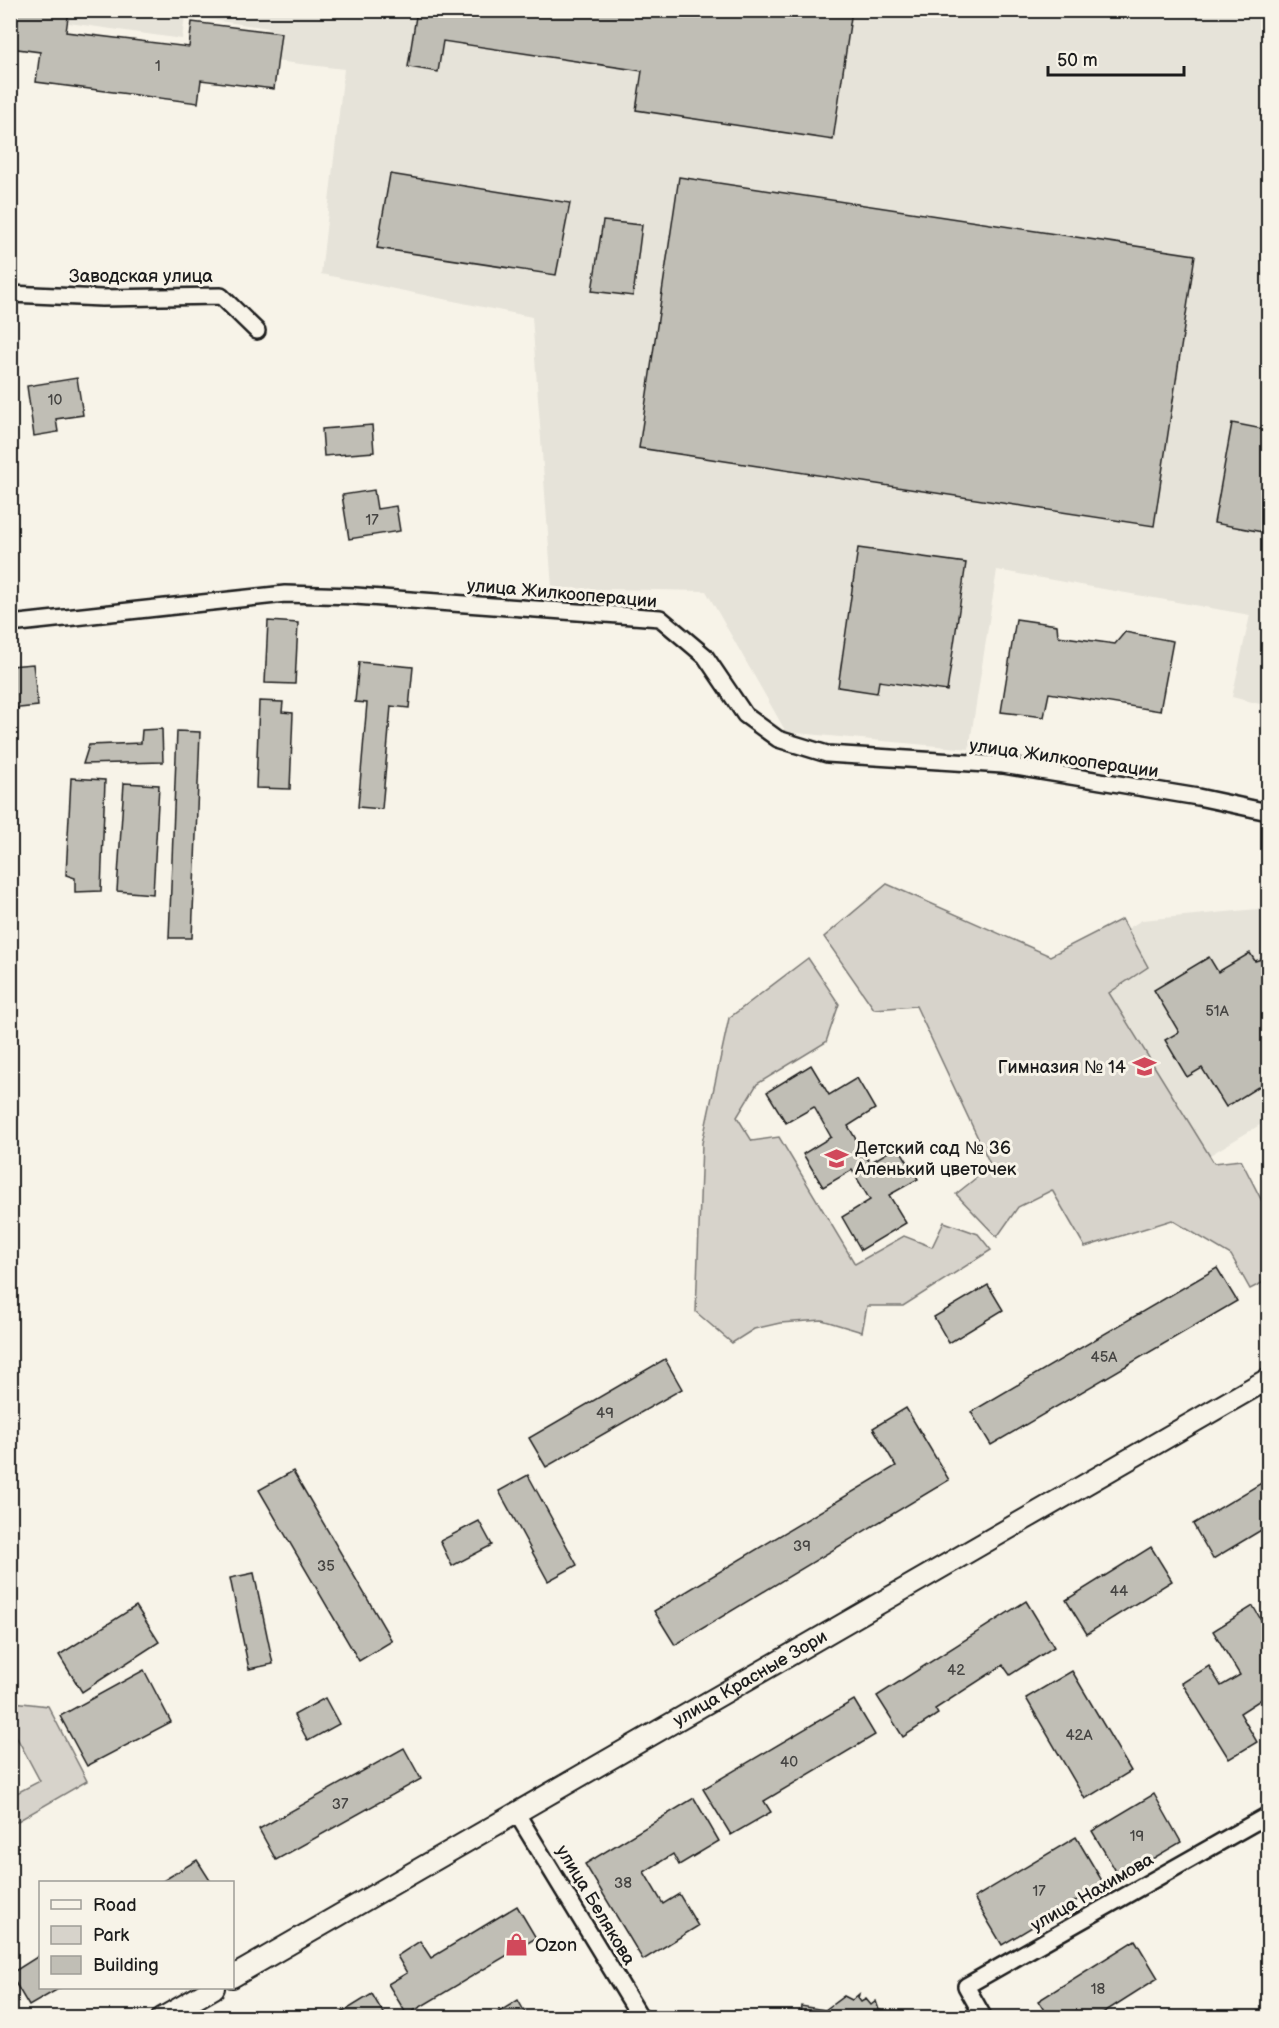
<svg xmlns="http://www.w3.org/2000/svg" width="1279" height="2028" viewBox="0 0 1279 2028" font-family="'Balsamiq Sans',sans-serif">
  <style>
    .built { fill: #e6e3d9 }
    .green { fill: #d7d3cb; stroke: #7a7874; stroke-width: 1.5 }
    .building { fill: #c0beb5; stroke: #1c1c1c; stroke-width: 1.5 }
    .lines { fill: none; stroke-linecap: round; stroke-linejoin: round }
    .street-casing { stroke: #1c1c1c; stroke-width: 20 }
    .secondary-casing { stroke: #1c1c1c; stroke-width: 24 }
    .street { stroke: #f7f3e8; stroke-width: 15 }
    .secondary { stroke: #f7f3e8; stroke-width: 20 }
    .labels { text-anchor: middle; stroke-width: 6; stroke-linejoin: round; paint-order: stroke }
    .number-label { font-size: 15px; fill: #454442 }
    .street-label { font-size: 18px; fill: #1c1c1c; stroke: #f7f3e8 }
    .poi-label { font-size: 18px; fill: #1c1c1c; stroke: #f7f3e8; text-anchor: start }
  </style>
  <rect width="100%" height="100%" fill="#f7f3e8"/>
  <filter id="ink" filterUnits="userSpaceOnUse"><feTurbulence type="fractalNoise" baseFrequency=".0167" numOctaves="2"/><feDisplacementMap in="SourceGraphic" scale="12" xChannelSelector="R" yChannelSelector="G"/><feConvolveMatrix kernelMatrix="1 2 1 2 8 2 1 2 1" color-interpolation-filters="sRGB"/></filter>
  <g filter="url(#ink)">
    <g class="built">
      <path d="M64,10l1204,1v695l-36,-9 18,-82 -253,-45 -28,179 -183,-17 -80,-141 -154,-3 -20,-271 -211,-43 23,-205 -78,-9 3,-32 -84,-12 -3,23 -120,-17z"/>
      <path d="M1268,908v212l-159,96 -122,-202 155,-94z"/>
    </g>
    <g class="green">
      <path d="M887,884l163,72 72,-37 26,48 -39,26 105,170 27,-3 27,53v67l-18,9 -19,-34 -59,-35 -87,27 -33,-57 -34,17 -21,30 -41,-43 35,-28 -75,-160 -42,3 -50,-72z"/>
      <path d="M808,958l31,46 -13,38 -69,42 -20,33 15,24 27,-4 76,127 49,-28 28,11 12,-25 34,12 13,16 -88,56h-36l-5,26 -40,-12 -42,3 -26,6 -22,14 -36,-31 6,-169 27,-125z"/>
      <path d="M10,1671l4,31 34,4 39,75 -76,44v-29l29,-15 -24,-45 -5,2z"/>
    </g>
    <g class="building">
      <path d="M10,10h59l-3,22 123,15 3,-25 89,11 -7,56 -73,-9 -3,23 -162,-21 4,-30 -30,-4z"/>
      <path d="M417,10h435l-19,130 -197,-30 6,-39 -199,-30 -5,31 -30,-5z"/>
      <path d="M390,174l180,29 -14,72 -179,-27z"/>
      <path d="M679,177l516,78 -41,271 -515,-78z"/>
      <path d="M603,221l39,4 -9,71 -41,-5z"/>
      <path d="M77,378l6,37 -27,4 2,13 -24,4 -7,-50z"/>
      <path d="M1232,423l36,7v103l-54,-10z"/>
      <path d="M372,425l2,27 -50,4 -2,-27z"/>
      <path d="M374,490l3,19 19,-3 4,25 -51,8 -7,-44z"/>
      <path d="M858,548l108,15 -19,128 -68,-10 -2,12 -39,-6z"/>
      <path d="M1016,619l41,6 1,11 57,8 10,-12 48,9 -13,70 -111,-18 -5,24 -43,-5z"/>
      <path d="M268,621l30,2 -3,61 -30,-1z"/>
      <path d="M359,662l54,5 -4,41 -18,-2 -9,103 -24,-2 9,-104 -12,-1z"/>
      <path d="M33,664l5,42 -28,3v-43z"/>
      <path d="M259,701l24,1 -1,10 11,1 -3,76 -34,-1z"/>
      <path d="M162,729l1,33 -80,2 6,-19 52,-2 1,-13z"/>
      <path d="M177,731l23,1 -8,206h-23z"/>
      <path d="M71,778l34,2 -4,111 -26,1v-14l-9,-3z"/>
      <path d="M124,783l35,2 -6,109 -36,-3z"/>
      <path d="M1250,953l5,8 13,-4v120l-5,7 -37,23 -24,-39 -15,9 -22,-37 14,-8 -25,-42 55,-33 9,15z"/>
      <path d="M811,1065l18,30 28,-17 18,31 -27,17 22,37 28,-17 20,33 -29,16 17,28 -45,27 -19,-33 28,-17 -18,-30 -29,17 -20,-33 28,-17 -17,-30 -28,16 -19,-31z"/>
      <path d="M1217,1268l20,33 -246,144 -20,-33z"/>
      <path d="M988,1285l15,25 -54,33 -15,-26z"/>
      <path d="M665,1359l17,30 -136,78 -17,-29z"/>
      <path d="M906,1408l43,72 -274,165 -21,-34 242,-145 -23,-38z"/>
      <path d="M293,1471l99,170 -33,20 -100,-171z"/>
      <path d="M528,1475l49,90 -29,16 -49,-90z"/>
      <path d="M1268,1479v47l-55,33 -20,-35z"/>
      <path d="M479,1521l13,24 -40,21 -12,-25z"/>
      <path d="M1151,1547l21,34 -85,53 -21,-34z"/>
      <path d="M254,1573l19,91 -24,5 -19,-91z"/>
      <path d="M1026,1601l28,46 -44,28 -7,-10 -68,44 3,5 -35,23 -26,-41z"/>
      <path d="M136,1606l23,36 -77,50 -23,-37z"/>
      <path d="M1253,1606l15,26v63l-28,18 17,29 -28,17 -47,-76 27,-17 12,20 19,-11 -27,-44z"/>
      <path d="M144,1670l27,52 -84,44 -27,-50z"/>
      <path d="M1072,1671l59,100 -46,28 -59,-101z"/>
      <path d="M325,1698l14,26 -31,17 -14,-26z"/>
      <path d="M854,1700l21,35 -111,66 7,11 -40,23 -28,-46z"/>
      <path d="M404,1748l17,31 -145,81 -17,-31z"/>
      <path d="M1154,1794l27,48 -61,36 -28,-47z"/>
      <path d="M694,1798l25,43 -40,24 -6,-11 -29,18 19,32 16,-10 19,32 -55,34 -58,-96z"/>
      <path d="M1076,1837l28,47 -102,61 -28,-47z"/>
      <path d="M197,1860l14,22h-50z"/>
      <path d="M517,1906l19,32 -129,77 -19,-31 19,-11 -10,-17 23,-15 11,17z"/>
      <path d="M1135,1940l23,38 -63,40h-46l-11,-17z"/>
      <path d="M40,1955v33h20l-31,18 -19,-32z"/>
      <path d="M372,1994l14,24h-53z"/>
      <path d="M859,1994l-1,4 3,4 5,-3 5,6 5,-4 3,9 12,3 -1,5h-100l1,-3 9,1 1,-10 24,4 19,-14 8,4z"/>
      <path d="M518,2000l10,18h-39z"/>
    </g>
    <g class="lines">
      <defs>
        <g id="street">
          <path d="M10,294l92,4 119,-2 36,35"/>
          <path d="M10,624l275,-30 70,2 305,22 45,38 40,59 33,24 49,15 176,11 195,32 70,15"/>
          <path d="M517,1814l124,204"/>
          <path d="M984,2018l-18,-32 302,-171"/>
        </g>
        <g id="secondary">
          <path id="s1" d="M232,1977l1036,-598"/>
          <path d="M162,2018l52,-30"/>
        </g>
      </defs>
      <use href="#street" class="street-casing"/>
      <use href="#secondary" class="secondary-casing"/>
      <use href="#street" class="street"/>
      <use href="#secondary" class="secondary"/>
    </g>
  </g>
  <defs>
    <symbol id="school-bare" viewBox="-9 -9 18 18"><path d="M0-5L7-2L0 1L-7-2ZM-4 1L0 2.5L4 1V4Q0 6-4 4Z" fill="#d1495b" stroke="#f7f3e8" stroke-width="2.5" paint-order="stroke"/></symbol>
    <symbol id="shop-bare" viewBox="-9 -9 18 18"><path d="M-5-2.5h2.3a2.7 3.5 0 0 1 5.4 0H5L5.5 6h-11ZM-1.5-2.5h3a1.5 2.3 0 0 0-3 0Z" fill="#d1495b" stroke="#f7f3e8" stroke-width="2.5" paint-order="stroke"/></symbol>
  </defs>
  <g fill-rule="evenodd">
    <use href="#school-bare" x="1128" y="1050" width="33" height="33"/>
    <use href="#school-bare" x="820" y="1142" width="33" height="33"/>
    <use href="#shop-bare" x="500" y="1928" width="33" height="33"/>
  </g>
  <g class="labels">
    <g class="number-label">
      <text x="158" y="71">1</text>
      <text x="55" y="405">10</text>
      <text x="372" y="525">17</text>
      <text x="1217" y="1016">51А</text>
      <text x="1104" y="1362">45А</text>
      <text x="605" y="1418">49</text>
      <text x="802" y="1551">39</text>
      <text x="326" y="1571">35</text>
      <text x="1119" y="1596">44</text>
      <text x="956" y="1675">42</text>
      <text x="1079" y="1740">42А</text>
      <text x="789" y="1767">40</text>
      <text x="340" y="1809">37</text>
      <text x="1137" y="1841">19</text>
      <text x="623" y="1888">38</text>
      <text x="1039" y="1896">17</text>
      <text x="1098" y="1994">18</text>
    </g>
    <g class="street-label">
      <text x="141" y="282">Заводская улица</text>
      <text transform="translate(562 593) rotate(5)" y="6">улица Жилкооперации</text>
      <text transform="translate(1064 758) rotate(8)" y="6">улица Жилкооперации</text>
      <text dy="6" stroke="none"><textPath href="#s1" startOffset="598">улица Красные Зори</textPath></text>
      <text transform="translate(1092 1892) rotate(-30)" y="6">улица Нахимова</text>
      <text transform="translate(596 1905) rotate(59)" y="6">улица Белякова</text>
    </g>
    <g class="poi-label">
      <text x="1126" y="1073" text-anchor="end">Гимназия № 14</text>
      <text x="855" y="1154">Детский сад № 36<tspan x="855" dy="21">Аленький цветочек</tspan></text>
      <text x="535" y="1951">Ozon</text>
    </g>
  </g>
  <rect width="1279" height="2028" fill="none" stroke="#f7f3e8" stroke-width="36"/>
  <rect x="18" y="18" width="1243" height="1992" fill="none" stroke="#1c1c1c" stroke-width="2" filter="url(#ink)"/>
  <rect x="39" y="1881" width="195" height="108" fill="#f7f3e8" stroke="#9f9d96" stroke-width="1.5"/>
  <rect x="51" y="1900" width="30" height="9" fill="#f7f3e8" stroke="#9f9d96" stroke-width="1.5"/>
  <text x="93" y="1911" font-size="18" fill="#1c1c1c">Road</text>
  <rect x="51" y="1926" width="30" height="18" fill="#d7d3cb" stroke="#9f9d96" stroke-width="1.5"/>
  <text x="93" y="1941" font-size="18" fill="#1c1c1c">Park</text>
  <rect x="51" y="1956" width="30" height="18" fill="#c0beb5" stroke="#9f9d96" stroke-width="1.5"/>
  <text x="93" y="1971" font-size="18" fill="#1c1c1c">Building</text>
  <path d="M1048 66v9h136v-9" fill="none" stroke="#1c1c1c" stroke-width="3"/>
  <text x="1057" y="66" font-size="18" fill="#1c1c1c" stroke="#f7f3e8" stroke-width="4.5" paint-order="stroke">50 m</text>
</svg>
